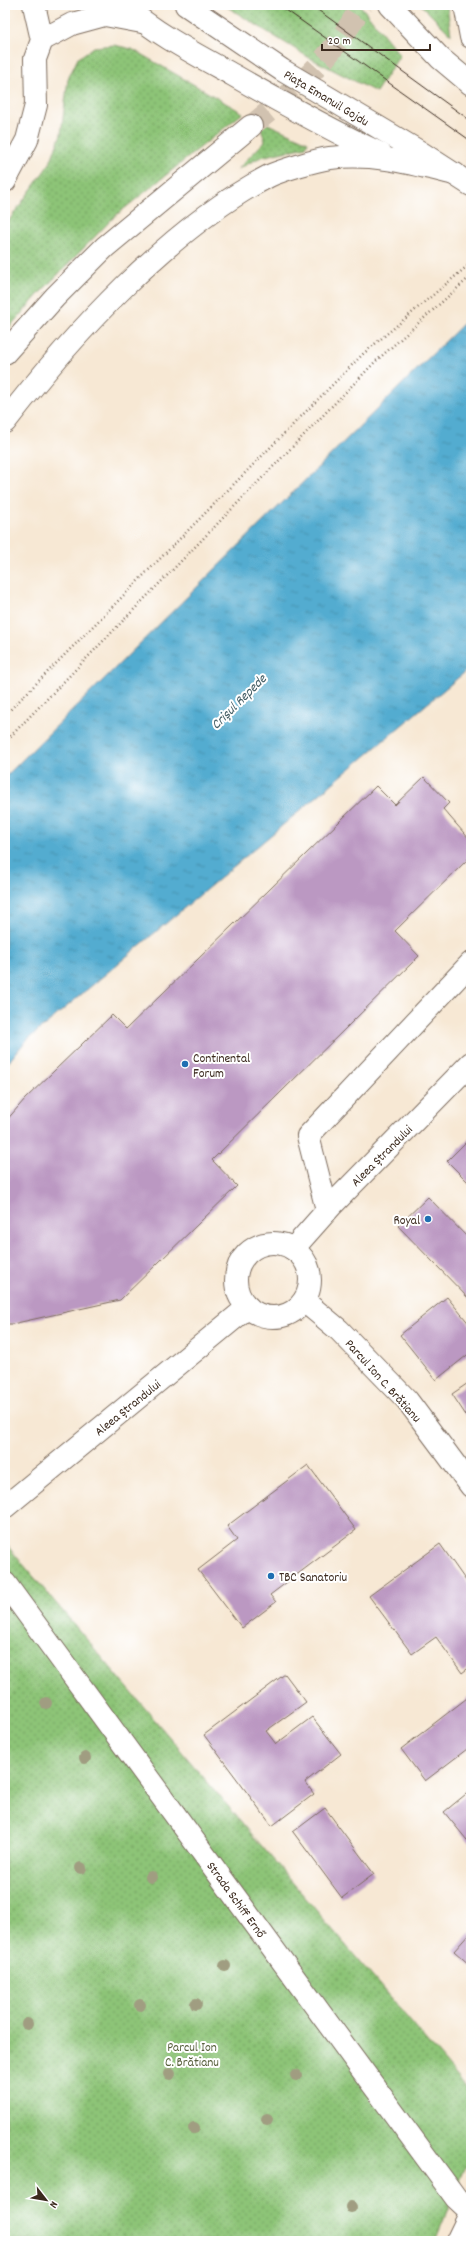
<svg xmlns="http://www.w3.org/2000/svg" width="476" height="2246" viewBox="0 0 476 2246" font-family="Dekko,sans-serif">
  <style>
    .grass { fill: url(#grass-dots); stroke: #64774a }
    .water { fill: url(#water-ripples); stroke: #466b77 }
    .building { fill: #bb98c2 }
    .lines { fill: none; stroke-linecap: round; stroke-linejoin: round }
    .major-tunnel { stroke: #d1c2b0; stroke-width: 22; stroke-dasharray: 22 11; stroke-linecap: butt }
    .minor-casing { stroke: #7d6c5e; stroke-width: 24 }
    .major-casing { stroke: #7d6c5e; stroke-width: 24 }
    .path { stroke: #7d6c5e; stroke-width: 2.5; stroke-dasharray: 1 3; stroke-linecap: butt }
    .minor { stroke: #fff; stroke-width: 22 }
    .major { stroke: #fff; stroke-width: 22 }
    .tram { stroke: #3b2a1e; stroke-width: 1 }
    .tree { fill: #a09d81 }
    .poi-dot { fill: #1f6fb2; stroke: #fff; stroke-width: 1.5 }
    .labels { text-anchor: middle; stroke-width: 4; stroke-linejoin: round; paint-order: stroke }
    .street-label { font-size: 13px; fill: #3b2a1e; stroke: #fff }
    .poi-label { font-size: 13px; fill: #3b2a1e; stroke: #fff; text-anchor: start }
    .park-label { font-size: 13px; fill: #58603d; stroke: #fff }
    .water-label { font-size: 14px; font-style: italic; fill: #445e65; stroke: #fff }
  </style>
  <defs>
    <pattern id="grass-dots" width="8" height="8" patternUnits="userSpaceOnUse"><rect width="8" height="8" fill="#8dc477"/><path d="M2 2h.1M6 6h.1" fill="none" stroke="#749f61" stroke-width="1.8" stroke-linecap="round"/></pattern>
    <pattern id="water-ripples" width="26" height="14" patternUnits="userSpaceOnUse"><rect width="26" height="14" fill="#52acd0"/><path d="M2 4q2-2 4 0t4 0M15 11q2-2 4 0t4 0" fill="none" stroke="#458ca8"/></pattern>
  </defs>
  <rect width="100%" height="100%" fill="#fff"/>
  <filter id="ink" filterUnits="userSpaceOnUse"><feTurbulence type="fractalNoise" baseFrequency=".025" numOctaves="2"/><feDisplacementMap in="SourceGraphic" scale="8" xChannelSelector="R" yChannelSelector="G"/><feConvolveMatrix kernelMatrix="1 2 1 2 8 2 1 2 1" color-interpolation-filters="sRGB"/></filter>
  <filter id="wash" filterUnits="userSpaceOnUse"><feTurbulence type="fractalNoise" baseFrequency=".012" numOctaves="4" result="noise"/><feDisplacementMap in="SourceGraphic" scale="16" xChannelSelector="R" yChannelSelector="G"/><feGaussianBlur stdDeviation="0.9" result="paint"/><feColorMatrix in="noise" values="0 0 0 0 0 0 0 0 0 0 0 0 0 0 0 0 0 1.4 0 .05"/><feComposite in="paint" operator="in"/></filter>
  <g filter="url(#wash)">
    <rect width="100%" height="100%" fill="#f7e8d4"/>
    <g class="grass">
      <path d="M224,5h136l40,50 -24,37 -68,-35z"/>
      <path d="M421,5h26l4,30z"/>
      <path d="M114,45l18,4 111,64 -129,104 -76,78 -33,37v-106l45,-63 11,-29 7,-55 10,-21 16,-11z"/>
      <path d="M250,116l58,26 -2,5 -45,10 -23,12 27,-28 -4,-13z"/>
      <path d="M5,1543l466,550v61l-36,87h-430z"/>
    </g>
    <path class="water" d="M471,316v351l-445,374 -21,25v-289z"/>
    <g id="blocks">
      <g class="building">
        <path d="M424,777l25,26 -6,6 28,32v15l-76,75 24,25 -207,204 25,26 -117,114 -108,24h-7v-202l20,-23 87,-84 14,14 250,-243 19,19z"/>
        <path d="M471,1137v48l-24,-24z"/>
        <path d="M428,1197l43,44v60l-73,-75z"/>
        <path d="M447,1297l24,29v26l-35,28 -36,-45z"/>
        <path d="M471,1381v42l-19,-29z"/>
        <path d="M308,1465l48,65 -86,65 6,7 -34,26 -44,-58 39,-30 -10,-14z"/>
        <path d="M440,1544l31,44v78l-9,7 -26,-36 -24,17 -43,-58z"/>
        <path d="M285,1674l21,28 -40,29 10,13 36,-27 29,37 -36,28 9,12 -42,32 -68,-91z"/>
        <path d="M471,1695v51l-46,35 -24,-32z"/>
        <path d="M471,1790v55l-27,-33z"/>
        <path d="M325,1808l49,66 -32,24 -49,-66z"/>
        <path d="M471,1932v34l-17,-15z"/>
      </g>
    </g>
  </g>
  <g filter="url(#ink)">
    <use href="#blocks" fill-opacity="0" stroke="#7d6c5e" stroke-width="1"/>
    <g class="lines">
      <path class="major-tunnel" d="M251,126c46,-37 82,-69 111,-121"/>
      <defs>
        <g id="minor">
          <path d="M327,1210l-19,-74 163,-173"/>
          <circle cx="273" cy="1280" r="37"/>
          <path d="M293,1249l39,-44 139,-142"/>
          <path d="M304,1301l35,29 68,70 64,86"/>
          <path d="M5,1507l243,-200"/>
          <path d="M5,1583l451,615 15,14"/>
          <path d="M457,2241l14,-29"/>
        </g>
        <g id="major">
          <path d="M123,5c33,29 72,49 110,70 49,28 98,55 148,79"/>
          <path d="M186,5l96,65 138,82 51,33"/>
          <path d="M390,5l50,53 31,26"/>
          <path d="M465,5l6,32"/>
          <path d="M42,40l30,-16 33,-9 37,7"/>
          <path d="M5,181l22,-41 9,-35 -1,-46 7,-19 -8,-35"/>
          <path d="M5,353l50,-56 50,-50 146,-121"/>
          <path d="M5,422c67,-87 166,-195 264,-246 13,-6 47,-16 61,-18 43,-6 84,6 125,16"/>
        </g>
      </defs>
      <use href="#minor" class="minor-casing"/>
      <use href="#major" class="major-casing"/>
      <g class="path">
        <path d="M5,715l358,-361 108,-91"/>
        <path d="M5,742l370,-380 96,-86"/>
      </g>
      <use href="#minor" class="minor"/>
      <use href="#major" class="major"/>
      <g class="tram">
        <path d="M279,5l192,136"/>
        <path d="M311,5l160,116"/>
      </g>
    </g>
    <g class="tree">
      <circle cx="46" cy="1703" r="6"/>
      <circle cx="85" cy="1758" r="6"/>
      <circle cx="81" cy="1868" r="6"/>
      <circle cx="151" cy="1877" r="6"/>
      <circle cx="225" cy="1966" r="6"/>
      <circle cx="196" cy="2004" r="6"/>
      <circle cx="140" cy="2005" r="6"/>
      <circle cx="27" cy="2024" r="6"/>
      <circle cx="170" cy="2074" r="6"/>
      <circle cx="296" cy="2075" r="6"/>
      <circle cx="267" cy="2119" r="6"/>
      <circle cx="194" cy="2128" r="6"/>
      <circle cx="351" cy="2207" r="6"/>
    </g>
  </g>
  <g class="poi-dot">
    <circle cx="185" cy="1064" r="4"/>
    <circle cx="428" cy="1219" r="4"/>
    <circle cx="271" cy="1576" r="4"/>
  </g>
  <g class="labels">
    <g class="street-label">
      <text transform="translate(327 97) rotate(31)" y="5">Piața Emanuil Gojdu</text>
      <text transform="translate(381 1155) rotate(-45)" y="5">Aleea Ștrandului</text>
      <text transform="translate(384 1380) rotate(48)" y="5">Parcul Ion C. Brătianu</text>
      <text transform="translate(127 1407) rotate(-39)" y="5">Aleea Ștrandului</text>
      <text transform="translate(237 1899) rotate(54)" y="5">Strada Schiff Ernő</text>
    </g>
    <g class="poi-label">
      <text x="193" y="1062">Continental<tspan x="193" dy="15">Forum</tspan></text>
      <text x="420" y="1224" text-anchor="end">Royal</text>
      <text x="279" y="1581">TBC Sanatoriu</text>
    </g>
    <g class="park-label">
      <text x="192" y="2051">Parcul Ion<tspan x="192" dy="15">C. Brătianu</tspan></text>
    </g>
    <g class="water-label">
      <text transform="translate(238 701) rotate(-45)" y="5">Crișul Repede</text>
    </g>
  </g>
  <rect width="476" height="2246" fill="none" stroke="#fff" stroke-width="20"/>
  <g transform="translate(46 2200) rotate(121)" stroke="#ffffff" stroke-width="3" paint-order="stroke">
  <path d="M0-3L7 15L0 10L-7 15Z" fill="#3b2a1e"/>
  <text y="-6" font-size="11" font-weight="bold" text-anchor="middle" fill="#3b2a1e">N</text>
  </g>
  <path d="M322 44v6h108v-6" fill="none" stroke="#3b2a1e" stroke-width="2"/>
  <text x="328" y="44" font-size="12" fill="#3b2a1e" stroke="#ffffff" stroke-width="3" paint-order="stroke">20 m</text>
</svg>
